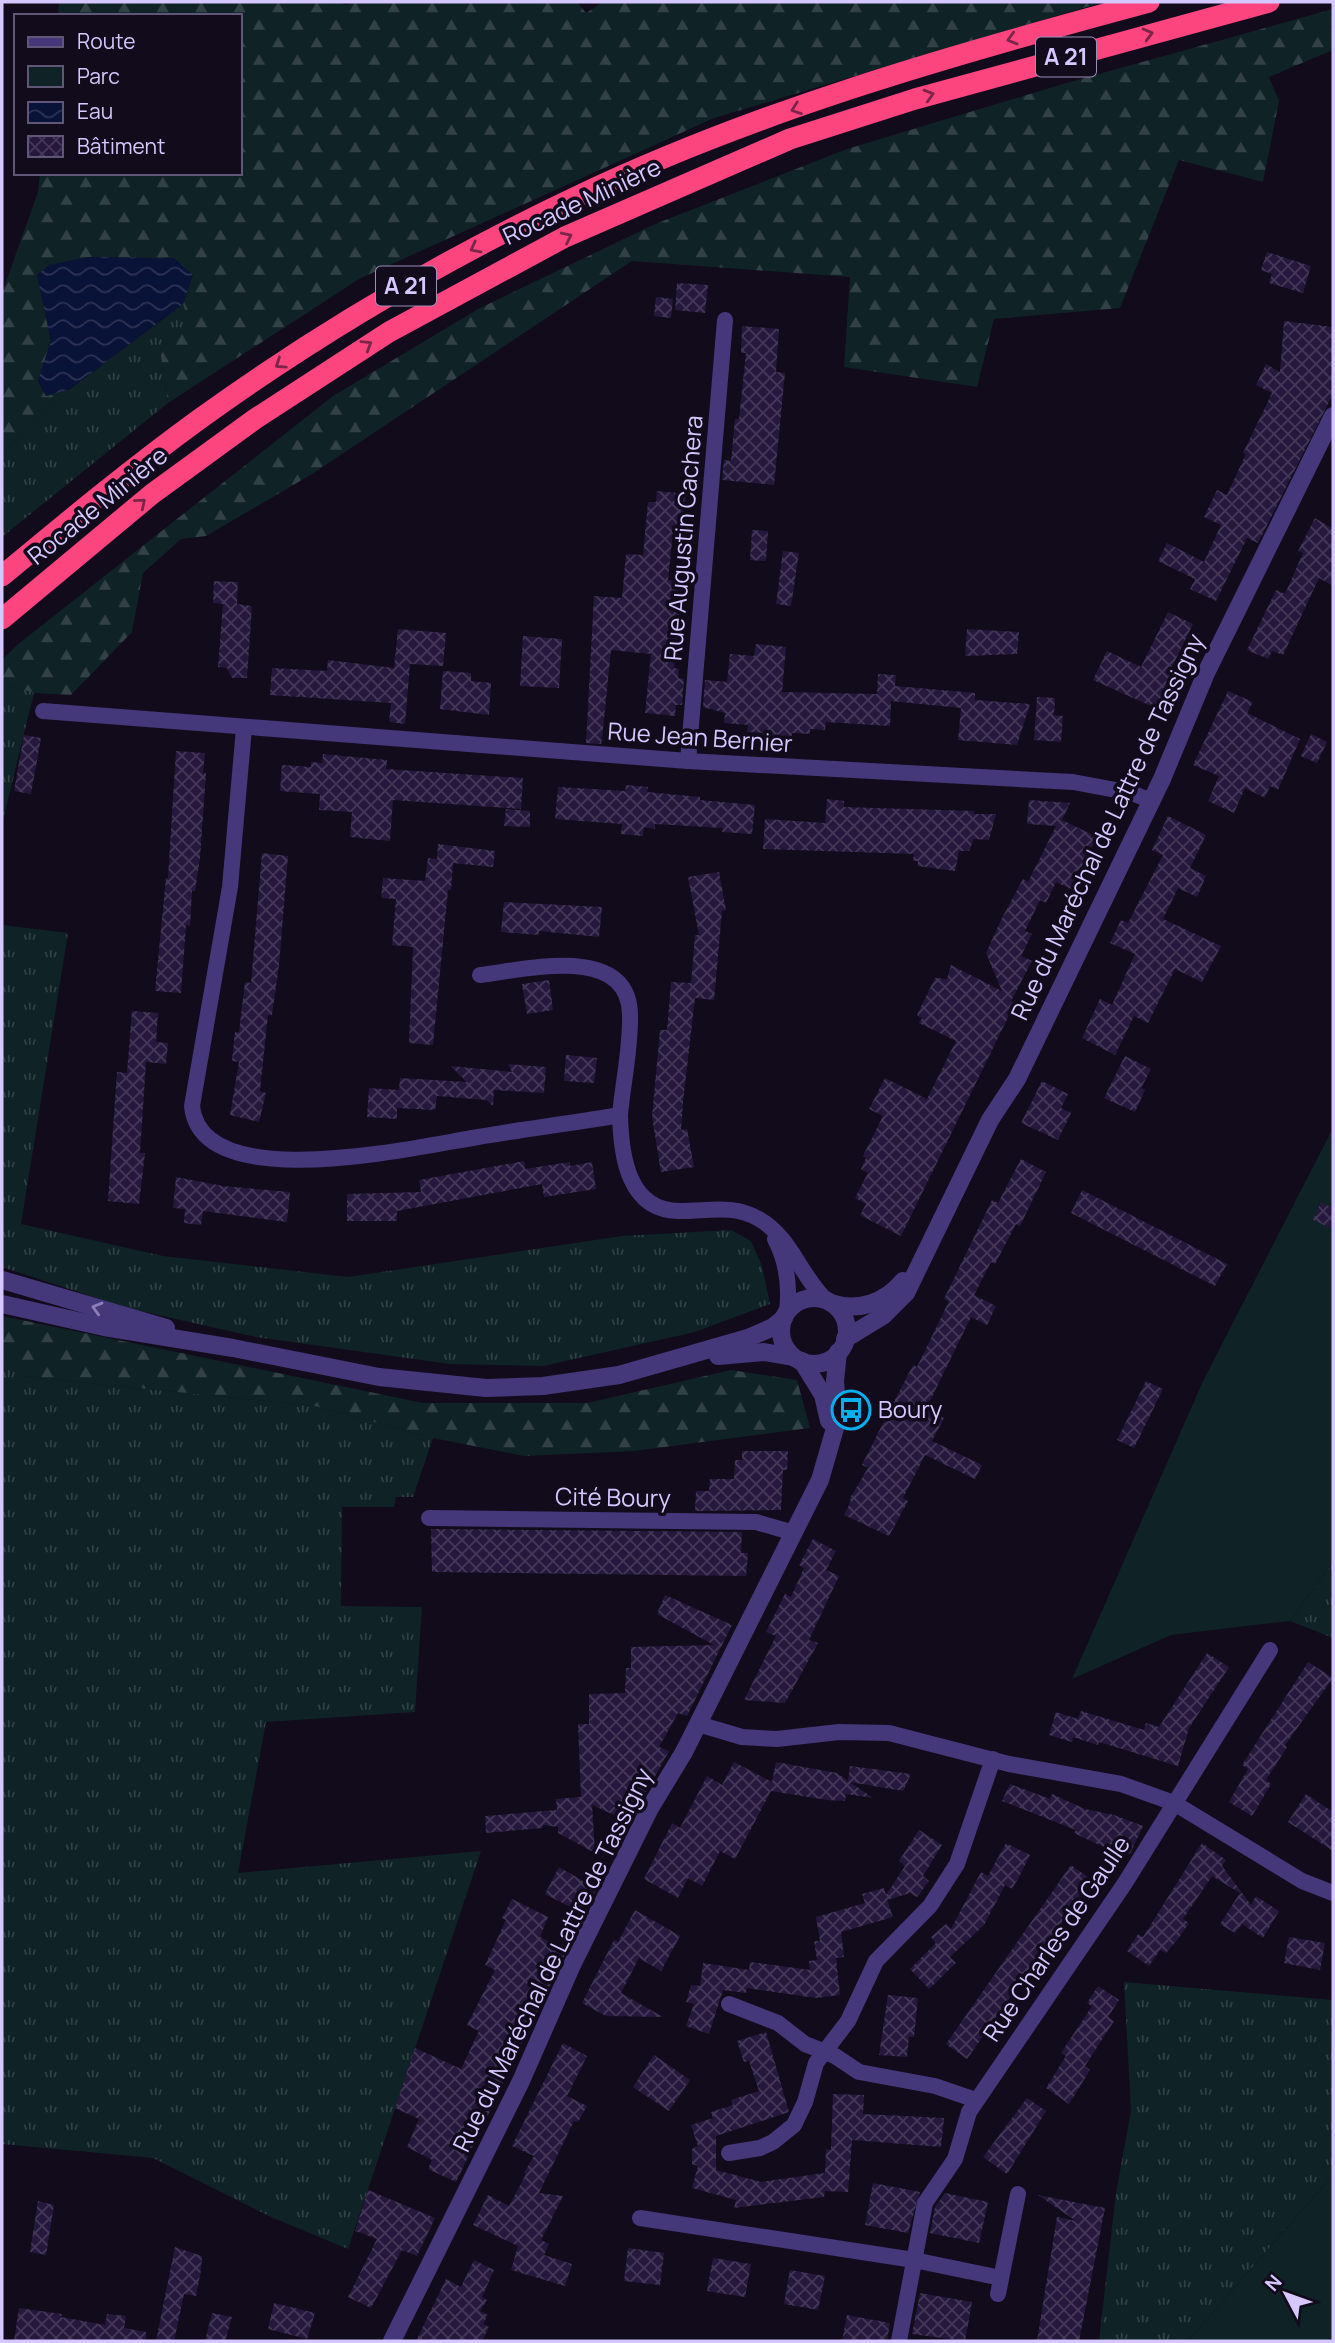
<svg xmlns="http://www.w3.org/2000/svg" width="1335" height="2343" viewBox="0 0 1335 2343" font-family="Manrope,sans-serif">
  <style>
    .grass { fill: url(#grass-tufts) }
    .forest { fill: url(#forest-firs) }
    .park { fill: #0f2225 }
    .water { fill: url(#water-waves) }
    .building { fill: url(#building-cross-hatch) }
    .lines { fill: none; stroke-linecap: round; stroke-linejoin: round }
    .minor { stroke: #44377a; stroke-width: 16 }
    .tertiary { stroke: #44377a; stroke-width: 18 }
    .motorway { stroke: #fc447e; stroke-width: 21 }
    .oneway { stroke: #7b2548 }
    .oneway2 { stroke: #8d7fbc }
    .labels { text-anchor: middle; stroke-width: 7; stroke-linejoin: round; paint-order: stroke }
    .shield { fill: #110b1c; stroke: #9b8fba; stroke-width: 2 }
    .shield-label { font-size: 23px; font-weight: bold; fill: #d6c7fe }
    .street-label { font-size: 24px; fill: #d6c7fe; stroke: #110b1c }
    .poi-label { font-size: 24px; fill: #d6c7fe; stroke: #110b1c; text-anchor: start }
  </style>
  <defs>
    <pattern id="grass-tufts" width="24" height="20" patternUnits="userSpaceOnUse" patternTransform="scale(1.75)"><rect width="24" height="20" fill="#0f2225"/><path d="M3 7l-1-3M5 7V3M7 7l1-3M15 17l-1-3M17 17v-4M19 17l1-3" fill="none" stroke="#314146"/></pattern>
    <pattern id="forest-firs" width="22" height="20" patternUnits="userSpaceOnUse" patternTransform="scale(1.75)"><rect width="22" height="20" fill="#0f2225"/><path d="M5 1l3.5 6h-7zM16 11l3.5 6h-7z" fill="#314146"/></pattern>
    <pattern id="water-waves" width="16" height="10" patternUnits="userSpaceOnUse" patternTransform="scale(1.75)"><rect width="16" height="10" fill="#091237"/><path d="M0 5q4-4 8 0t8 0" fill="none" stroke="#2c3355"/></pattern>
    <pattern id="building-cross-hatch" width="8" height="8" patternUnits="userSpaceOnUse" patternTransform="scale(1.75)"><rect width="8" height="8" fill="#25183c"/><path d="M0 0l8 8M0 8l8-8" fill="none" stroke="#443859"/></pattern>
  </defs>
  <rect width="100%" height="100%" fill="#110b1c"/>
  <g class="grass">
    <path d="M183,304l8,21 -31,24 8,54 -166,134v-82l68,-66z"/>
    <path d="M2,683l32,10 -32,131z"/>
    <path d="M2,925l66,8 -47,291 142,32 185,21 274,-41 109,-6 20,11 11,25 8,38 -75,28 -152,34 -93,-2 -194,-27 -129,-29 -125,-41z"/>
    <path d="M2,1356l18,20 295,30 118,32 -20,59h-17l-2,10h-52l-1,99 81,1 -7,105 -149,10 -28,151 243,-22 -133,398 -77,-32 -118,-59 -151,-14z"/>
    <path d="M1333,1562v76l-43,-17z"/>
    <path d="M1124,1982l209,18v175l-145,166h-89l17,-148 15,-82z"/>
  </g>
  <g class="forest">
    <path d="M59,2h279l8,3 11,-3h220l9,11 17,-11h500l-389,116 -355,161 -191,124 -8,-54 30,-24 -7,-21 10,-29h-156l14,66 -13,39 8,16 24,-7 -68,66v-162l36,-101 2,-19h200v-157h-182z"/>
    <path d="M1333,9v41l-64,27 10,24 -16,81 -84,-22 -59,148 -126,11 -17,68 -133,-20 6,-90 -218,-16 -320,213 -106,62 -25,3 -38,34 -11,59 -61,63 -37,-2 -32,-10v-23l15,-15 316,-249 145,-87 177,-85 192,-75 216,-65z"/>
    <path d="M2,1316l421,87h164l144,-33 66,10 13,48 -176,23 -110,5 -91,-18 -118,-32 -295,-30 -18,-20z"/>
  </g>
  <g class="park">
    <path d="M1333,1128v434l-43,59 -119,14 -99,44 131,-298z"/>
    <path d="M1333,2175v166h-145z"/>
  </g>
  <path class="water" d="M88,257l86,1 19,17 -10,29 -113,85 -24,7 -8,-16 13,-39 -14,-66 12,-10z"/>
  <g class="building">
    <path d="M1267,252l44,14 -8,27 -34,-10 3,-9 -11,-4z"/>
    <path d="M677,283l31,2 -3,28 -30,-3z"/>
    <path d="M656,297l17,2 -2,19 -17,-2z"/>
    <path d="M1284,321l49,6v67l-75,149 -11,-5 -31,63 -26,-12 5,-10 -37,-18 9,-18 37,19 17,-37 -17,-8 13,-27 10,5 19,-41 -3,-1 29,-60 -16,-8 10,-21 14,8z"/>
    <path d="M742,326l37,3 -3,43 9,1 -11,112 -52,-5 2,-20 7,1 4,-42h4l7,-66h-5z"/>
    <path d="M657,491l29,3 -4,39 -9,-1 -5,48 15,2 -9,86 5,1 -1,9 6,1 -2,26h-6l-1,11 -30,-3 6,-59 -40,-4 -9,89 -1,5 -15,-1 8,-147 28,2 4,-44 17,1 5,-53h8z"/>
    <path d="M1315,518l18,11v57l-14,-8 -36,77 -11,-4 -4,8 -21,-9 29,-60 9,4 18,-41 -5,-2z"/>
    <path d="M752,530l16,1 -2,30 -16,-1z"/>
    <path d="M783,551l16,2 -8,53 -15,-2z"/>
    <path d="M214,581l24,1 -1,22 15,2 -5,72h-15l-5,-10 -9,-1 5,-63 -10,-1z"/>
    <path d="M1168,612l25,12 -22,45 10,5 -19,37 -69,-31 14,-29 34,16z"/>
    <path d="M398,629l48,4 -3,33 -33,-2 -5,60 -16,-2 2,-19 -121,-8 2,-27 55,3 1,-11 66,8z"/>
    <path d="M967,629l52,3 -2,22 -52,2z"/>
    <path d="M523,636l39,3 -3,49 -39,-2z"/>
    <path d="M756,644l30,3 -4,45 95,2 1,-20 18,1 -1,11 80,7v7l55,4 -13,41 -59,-5 3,-32 -70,-7 -1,25 -64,-4 -1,8 -15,-1v5l-18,-1 -2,18 -29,-3 2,-15 -16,-1 1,-7 -24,-2 1,-10 -22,-6 2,-27 22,2 3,-28 24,2z"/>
    <path d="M443,671l28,2v8l20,2 -2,32 -49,-6z"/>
    <path d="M1228,691l25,11 -6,11 53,26 -22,51 -8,-4 -5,12 -20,-10 -11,25 -26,-12 11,-25 -26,-11z"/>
    <path d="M1037,697l18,1 -1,17 9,1 -2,26 -27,-2z"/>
    <path d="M1311,734l16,8 -10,21 -16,-7z"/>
    <path d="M24,735l17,3 -10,56 -17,-3z"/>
    <path d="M176,751l29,2 -2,20h3l-6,85 -5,33h-3l-2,35 -4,-1 -5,68 -26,-2 11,-113h2z"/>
    <path d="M323,754l64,6 -1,9 137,9 -2,31 -128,-9 -3,41 -40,-4 2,-25 -33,-2 1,-16 -40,-3 2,-26 29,2v-5l11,1z"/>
    <path d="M626,785l22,2 -1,5 53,5v3l55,5 -3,29 -30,-2 1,-4 -68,-4v5l-11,-2 -1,9 -22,-2 1,-10 -67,-5 3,-32 67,4z"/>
    <path d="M827,799l17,2v6l130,4v3h22l-7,26 -15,-1 -5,12h-10l-4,20 -38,-5 1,-5h-5l1,-7 -151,-5 2,-30 60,4z"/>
    <path d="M1029,800l41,3 -8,17 35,17 -26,52 -15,-7 -10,21 -6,-3 -15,31 7,3 -11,22 11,5 -21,40 4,2 -114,233 -41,-21 6,-11 -11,-6 13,-25 -7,-4 5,-11 -3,-2 20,-40 -14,-7 16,-31 42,21 29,-58 -37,-18 3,-5 -5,-3 18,-37 12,1 4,-14 51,26 -16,-38 15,-33 22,-41 5,3 28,-56 -29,-2z"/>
    <path d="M506,809l24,2v16l-26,-1z"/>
    <path d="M1168,816l38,19 -16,33 16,8 -9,21 -19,-9 -15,31 58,27 -19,36 -27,-13 -27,54 -14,-7 -19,39 -33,-17 18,-39 12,6 23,-51 -25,-11 11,-23 7,3 35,-68 -11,-5z"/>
    <path d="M438,844l57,7 -2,16 -40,-4 -2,27h-3l-15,155 -24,-2 4,-96 -21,-2 4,-46 -15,-1 2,-20 42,3 3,-23 9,1z"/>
    <path d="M262,853l26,3 -9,109 -7,50h-4l-8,76 6,2 -7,29 -29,-7 9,-53 -7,-1 3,-29h4l6,-50 6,1z"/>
    <path d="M719,872l7,38 -4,1 -8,89 -19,-2 -12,104 -2,28 6,-1 7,38 -33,5 -9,-55 8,-87h7l4,-48 20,1 4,-48h4l-11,-58z"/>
    <path d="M504,902l98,5 -3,30 -60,-6v4l-38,-3z"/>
    <path d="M549,980l4,30 -26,4 -5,-30z"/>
    <path d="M132,1011l26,2 -2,29 12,1 -2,21 -20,-2 -6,91h5l-6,51 -31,-3 9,-129 10,1z"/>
    <path d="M566,1055l31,3 -3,25 -30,-2z"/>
    <path d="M1125,1056l26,13 -10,19 4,2 -10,22 -31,-14z"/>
    <path d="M508,1064l38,3 -2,26 -50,-3 -1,16 -7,-6 -49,-4 -2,14 -38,-2v11l-30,-2 2,-29 30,2 1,-12 67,4 -16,-16 61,6z"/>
    <path d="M1042,1081l26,13 -7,14 10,5 -13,27 -37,-17z"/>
    <path d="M1021,1159l25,13 -26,54 -4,-2 -21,40 -4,-2 -17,33 22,11 -9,19 -16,-8 -45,92 18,9 -12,23 50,24 -7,14 -50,-24 -22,43 5,3 -19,35 -45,-21 7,-14 -2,-1 19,-32 -6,-3 15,-30 36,-70 4,2 18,-37 14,-29 -5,-2 48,-99 6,3z"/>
    <path d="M524,1161l1,8 45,-7v4l22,-4 4,27 -52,8 -2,-13 -145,27v10h-50v-27l74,-2 -2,-12z"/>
    <path d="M176,1177l47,9 67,6 -3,30 -84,-11 -2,14 -17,-2 1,-14 -12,-1z"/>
    <path d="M1082,1190l145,74 -12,22 -144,-73z"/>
    <path d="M1321,1202l12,6v21l-20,-9z"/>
    <path d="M1146,1381l17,8 -29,59 -17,-8z"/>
    <path d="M742,1451h46l-1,19h-4l-2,40 -86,1 1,-20h13l1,-12h24l1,-19h7z"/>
    <path d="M431,1529l311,3 -1,21h7l-2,23 -314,-4z"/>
    <path d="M813,1539l23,12 -10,19 13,6 -30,64 9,3 -33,60 -41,-3 32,-64 -10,-4 19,-38 6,3 13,-29 -5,-3z"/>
    <path d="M665,1595l67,30 -45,91 -9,-3 -19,34 10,4 -39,71 -38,-17 3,48 -37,-20v-6l-14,-2 -2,3 -56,5 -1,-17 72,-6 -1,-11 25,-2 -3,-73h11v-30l36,-1 1,-25h5v-21l83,-2 -57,-31z"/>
    <path d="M1207,1653l22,14 -40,61 -11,38 -79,-24 -1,3 -25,-8 -1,5 -23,-7 7,-23 22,7 3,-8 63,19 2,-7 13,4z"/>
    <path d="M1308,1662l25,16 -48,67 2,2 -21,33 5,4 -19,32 -23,-14 19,-33 -6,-4z"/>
    <path d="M734,1762l38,20 4,-20 61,11 11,8 2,-15 61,8 -8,17 -53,-9 23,16 -27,-4 -1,7 -18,-1 -56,-9 -36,68 -15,-8 -18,35 -14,-8 -10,20 -34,-19 28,-56 8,5 27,-52 15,9z"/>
    <path d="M1010,1784l40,15 2,-5 33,15 29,6 29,11 -13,28 -18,-8 -2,4 -36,-17 2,-3 -74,-29z"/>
    <path d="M1306,1794l27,18v39l-45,-29z"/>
    <path d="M919,1830l23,15 -19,31 6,5 -12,16 -7,-4 -23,7 6,17 -52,15 3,25 -8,1 4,37 -24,3 -69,-10 -1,5 -23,-3 -14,44 -23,-8 8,-22 -8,-2 5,-17 9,1 3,-23 46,7 1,-8 60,8 -1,-9 8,-1 -3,-19h6l-4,-24 49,-14 -3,-9 22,-6 2,7 19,-29 -6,-5z"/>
    <path d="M1006,1843l24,12 -9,18 -9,16 -7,-4 -21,40 -34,32 6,6 -27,26 -19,-20 26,-26 -5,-6 15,-13 5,5 30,-57 7,4z"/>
    <path d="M1202,1843l24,17 -4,6 29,39 5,-9 23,15 -16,27 -21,-14 -7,9 -15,-9 20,-31 -28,-17 -29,43 6,4 -11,16 -12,14 -6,-3 -11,16 -22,-15 11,-17 5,3z"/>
    <path d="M1071,1865l21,15 -125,179 -21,-15z"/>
    <path d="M559,1867l38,22 -13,25 -39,-20z"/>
    <path d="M512,1899l36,18 -8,20 27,13 -111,232 -28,-13 4,-9 -25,-13 12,-28 -24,-11 20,-60 46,21 18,-38 -12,-6 28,-55 -10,-5 21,-45 -4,-2z"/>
    <path d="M635,1910l45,26 -19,35 -22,-13 -18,35 42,24 -57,-1 -24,-13 32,-63 4,2z"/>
    <path d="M1289,1937l36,6 -5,27 -36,-7z"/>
    <path d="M1098,1986l21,14 -11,17 6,4 -29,45 5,4 -21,34 -23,-16 20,-32 -5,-3 31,-47 -5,-3z"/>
    <path d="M888,1995l30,3 -4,39h-5l-2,20 -28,-2z"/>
    <path d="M766,2032l23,80 -73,24v34l45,12 64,-9 1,-24 5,1 2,-56 31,1 -1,19 81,4 -3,29 -89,-7 -4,52 -23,-1 -1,6 -90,11 2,-8 -44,-12 6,-22 -6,-2v-15l6,-3 -7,-21 22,-7 -2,-6 22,-7 -2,-5 28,-9 -10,-30 -5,1 -7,-21z"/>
    <path d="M563,2043l24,13 -20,40 20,10 -9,16 -4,-1 -35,72 24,3 -22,44 8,4 -5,11 28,9 -7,22 -54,-16 7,-24 -45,-21 15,-30 21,11 17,-32 -2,-1 10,-17 -22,-10z"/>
    <path d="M654,2055l36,25 -21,31 -36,-24z"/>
    <path d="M1027,2098l19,13 -39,63 -24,-17z"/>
    <path d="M873,2183l47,9 -12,41 -43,-8z"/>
    <path d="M368,2190l67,28 -18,38 -15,-6 -31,58 -23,-11 29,-58 -22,-8z"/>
    <path d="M945,2193l43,9 -9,41 -49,-10 5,-26z"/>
    <path d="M1038,2195l67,13 -26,133h-42l20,-124 19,4z"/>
    <path d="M38,2201l16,4 -8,50 -16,-3z"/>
    <path d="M175,2247l27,9 -1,14 -5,26 -12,-2 -10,47h-18z"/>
    <path d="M628,2248l36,5 -4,32 -36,-4z"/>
    <path d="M713,2258l38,6 -6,33 -38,-6z"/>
    <path d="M474,2260l20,10 -12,27 5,3 -7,11 8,4 -5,9 6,3 -7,14h-66l30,-62 15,8z"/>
    <path d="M790,2270l35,6 -7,34 -34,-6z"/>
    <path d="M920,2293l52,9 -7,39 -53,-7z"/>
    <path d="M274,2303l41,10 -8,26 -39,-10z"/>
    <path d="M19,2308l43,6 -1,3 44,8 2,-11 19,2 -2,12 22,4v9h-132z"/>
    <path d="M212,2313l20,4 -7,24h-20z"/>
    <path d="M847,2315l43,8 -3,18h-45z"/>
  </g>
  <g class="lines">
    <g class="minor">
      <path d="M43,711l645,50 385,21 59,11 19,8"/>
      <path d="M244,728l-14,159 -38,219c9,92 228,40 286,31 47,-8 95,-14 142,-22 1,41 8,97 61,96 27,0 53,-7 78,8 33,19 41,57 68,82"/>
      <path d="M688,761l37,-441"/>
      <path d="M480,975c44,-5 148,-32 150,39 1,33 -7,68 -10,101"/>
      <path d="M775,1239c12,23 15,47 12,72"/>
      <path d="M429,1518l327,4 38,11"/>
      <path d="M698,1724l44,13 35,2 62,-7 50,1 120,31 112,20 53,19 128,78 31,12"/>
      <path d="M729,2004l49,19 27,21 30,12 24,16 76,14 41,14"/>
      <path d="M729,2153l31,-5 13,-6 21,-17 11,-23 11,-39 32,-42 28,-60 54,-55 27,-42 36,-105"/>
      <path d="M640,2218l274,42 87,18"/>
      <path d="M998,2294l20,-100"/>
      <path d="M899,2341l26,-138 30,-44 14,-47 156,-229 145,-233"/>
    </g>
    <g class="tertiary">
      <path d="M2,1280l164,48"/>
      <circle cx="814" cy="1331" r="33"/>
      <path d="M831,1303c27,9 54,0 72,-22"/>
      <path d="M2,1304l102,23 129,21 146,29 107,11 57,-2 76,-11 129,-37 25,-11 11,-9"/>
      <path d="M845,1339l39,-24 22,-22 84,-173 27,-41 145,-300 44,-106 127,-257"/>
      <path d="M718,1356l46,-4 29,5"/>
      <path d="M802,1361l21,34 6,26"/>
      <path d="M392,2341l129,-260 51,-116 78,-157 34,-56 136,-272 18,-62 -3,-37 3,-29"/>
    </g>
    <g class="motorway">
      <path d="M2,576c65,-54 130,-108 199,-158 118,-85 244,-159 375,-221 182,-87 379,-143 573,-195"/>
      <path d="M2,619l150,-125 103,-75 134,-87 176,-95 225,-98 125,-40 354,-97"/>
    </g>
  </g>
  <defs><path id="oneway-chevron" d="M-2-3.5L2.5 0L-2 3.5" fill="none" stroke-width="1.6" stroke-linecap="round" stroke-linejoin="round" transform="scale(1.75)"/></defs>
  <g class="oneway">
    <use href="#oneway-chevron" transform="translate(1148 34) rotate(-15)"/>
    <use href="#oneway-chevron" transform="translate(1012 39) rotate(164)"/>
    <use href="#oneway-chevron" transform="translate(929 95) rotate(-16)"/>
    <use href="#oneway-chevron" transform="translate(796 109) rotate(160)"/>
    <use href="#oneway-chevron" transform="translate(567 237) rotate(-26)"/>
    <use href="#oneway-chevron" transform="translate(475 248) rotate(152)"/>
    <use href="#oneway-chevron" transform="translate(367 345) rotate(-32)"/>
    <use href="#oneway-chevron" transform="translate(280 364) rotate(146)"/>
    <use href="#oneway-chevron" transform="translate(141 503) rotate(-40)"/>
  </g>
  <use class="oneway2" href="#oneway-chevron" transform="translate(97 1308) rotate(-164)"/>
  <defs>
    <symbol id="bus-ring" viewBox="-11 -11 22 22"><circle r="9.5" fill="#110b1c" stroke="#04afed" stroke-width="1.5"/><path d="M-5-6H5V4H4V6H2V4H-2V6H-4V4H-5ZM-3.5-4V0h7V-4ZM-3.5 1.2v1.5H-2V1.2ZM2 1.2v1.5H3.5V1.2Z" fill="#04afed"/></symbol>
  </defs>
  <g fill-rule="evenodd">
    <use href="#bus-ring" x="829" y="1388" width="44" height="44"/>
  </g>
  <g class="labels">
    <g class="shield">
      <rect x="1036" y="37.5" width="60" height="39" rx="5"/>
      <rect x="376" y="266.5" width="60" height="39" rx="5"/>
    </g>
    <g class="shield-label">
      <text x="1066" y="65">A 21</text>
      <text x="406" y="294">A 21</text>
    </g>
    <g class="street-label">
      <text transform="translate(582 202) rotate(-25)" y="8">Rocade Minière</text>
      <text transform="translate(98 506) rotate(-39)" y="8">Rocade Minière</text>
      <text transform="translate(684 538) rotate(-85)" y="8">Rue Augustin Cachera</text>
      <text transform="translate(700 738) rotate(4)" y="8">Rue Jean Bernier</text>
      <text transform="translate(1108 827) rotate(-65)" y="8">Rue du Maréchal de Lattre de Tassigny</text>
      <text transform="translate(613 1498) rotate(1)" y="8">Cité Boury</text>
      <text transform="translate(1057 1939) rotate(-56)" y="8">Rue Charles de Gaulle</text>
      <text transform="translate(553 1960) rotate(-64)" y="8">Rue du Maréchal de Lattre de Tassigny</text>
    </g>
    <g class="poi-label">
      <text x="878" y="1418">Boury</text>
    </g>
  </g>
  <rect width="1335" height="2343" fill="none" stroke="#d6c7fe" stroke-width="7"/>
  <rect x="14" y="14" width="228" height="161" fill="#110b1c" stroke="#605676" stroke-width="2"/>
  <rect x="28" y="37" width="35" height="10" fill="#44377a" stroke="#605676" stroke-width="2"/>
  <text x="77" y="49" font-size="21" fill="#d6c7fe">Route</text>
  <rect x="28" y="66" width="35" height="21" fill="#0f2225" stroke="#605676" stroke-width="2"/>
  <text x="77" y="84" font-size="21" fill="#d6c7fe">Parc</text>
  <rect x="28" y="102" width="35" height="21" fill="url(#water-waves)" stroke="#605676" stroke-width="2"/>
  <text x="77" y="119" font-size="21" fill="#d6c7fe">Eau</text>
  <rect x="28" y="136" width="35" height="21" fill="url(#building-cross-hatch)" stroke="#605676" stroke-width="2"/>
  <text x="77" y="154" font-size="21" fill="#d6c7fe">Bâtiment</text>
  <g transform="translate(1286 2294) rotate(311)" stroke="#110b1c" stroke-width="5" paint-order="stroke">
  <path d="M0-5L12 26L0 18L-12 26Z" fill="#d6c7fe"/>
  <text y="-10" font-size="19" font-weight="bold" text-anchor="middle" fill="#d6c7fe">N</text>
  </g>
</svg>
